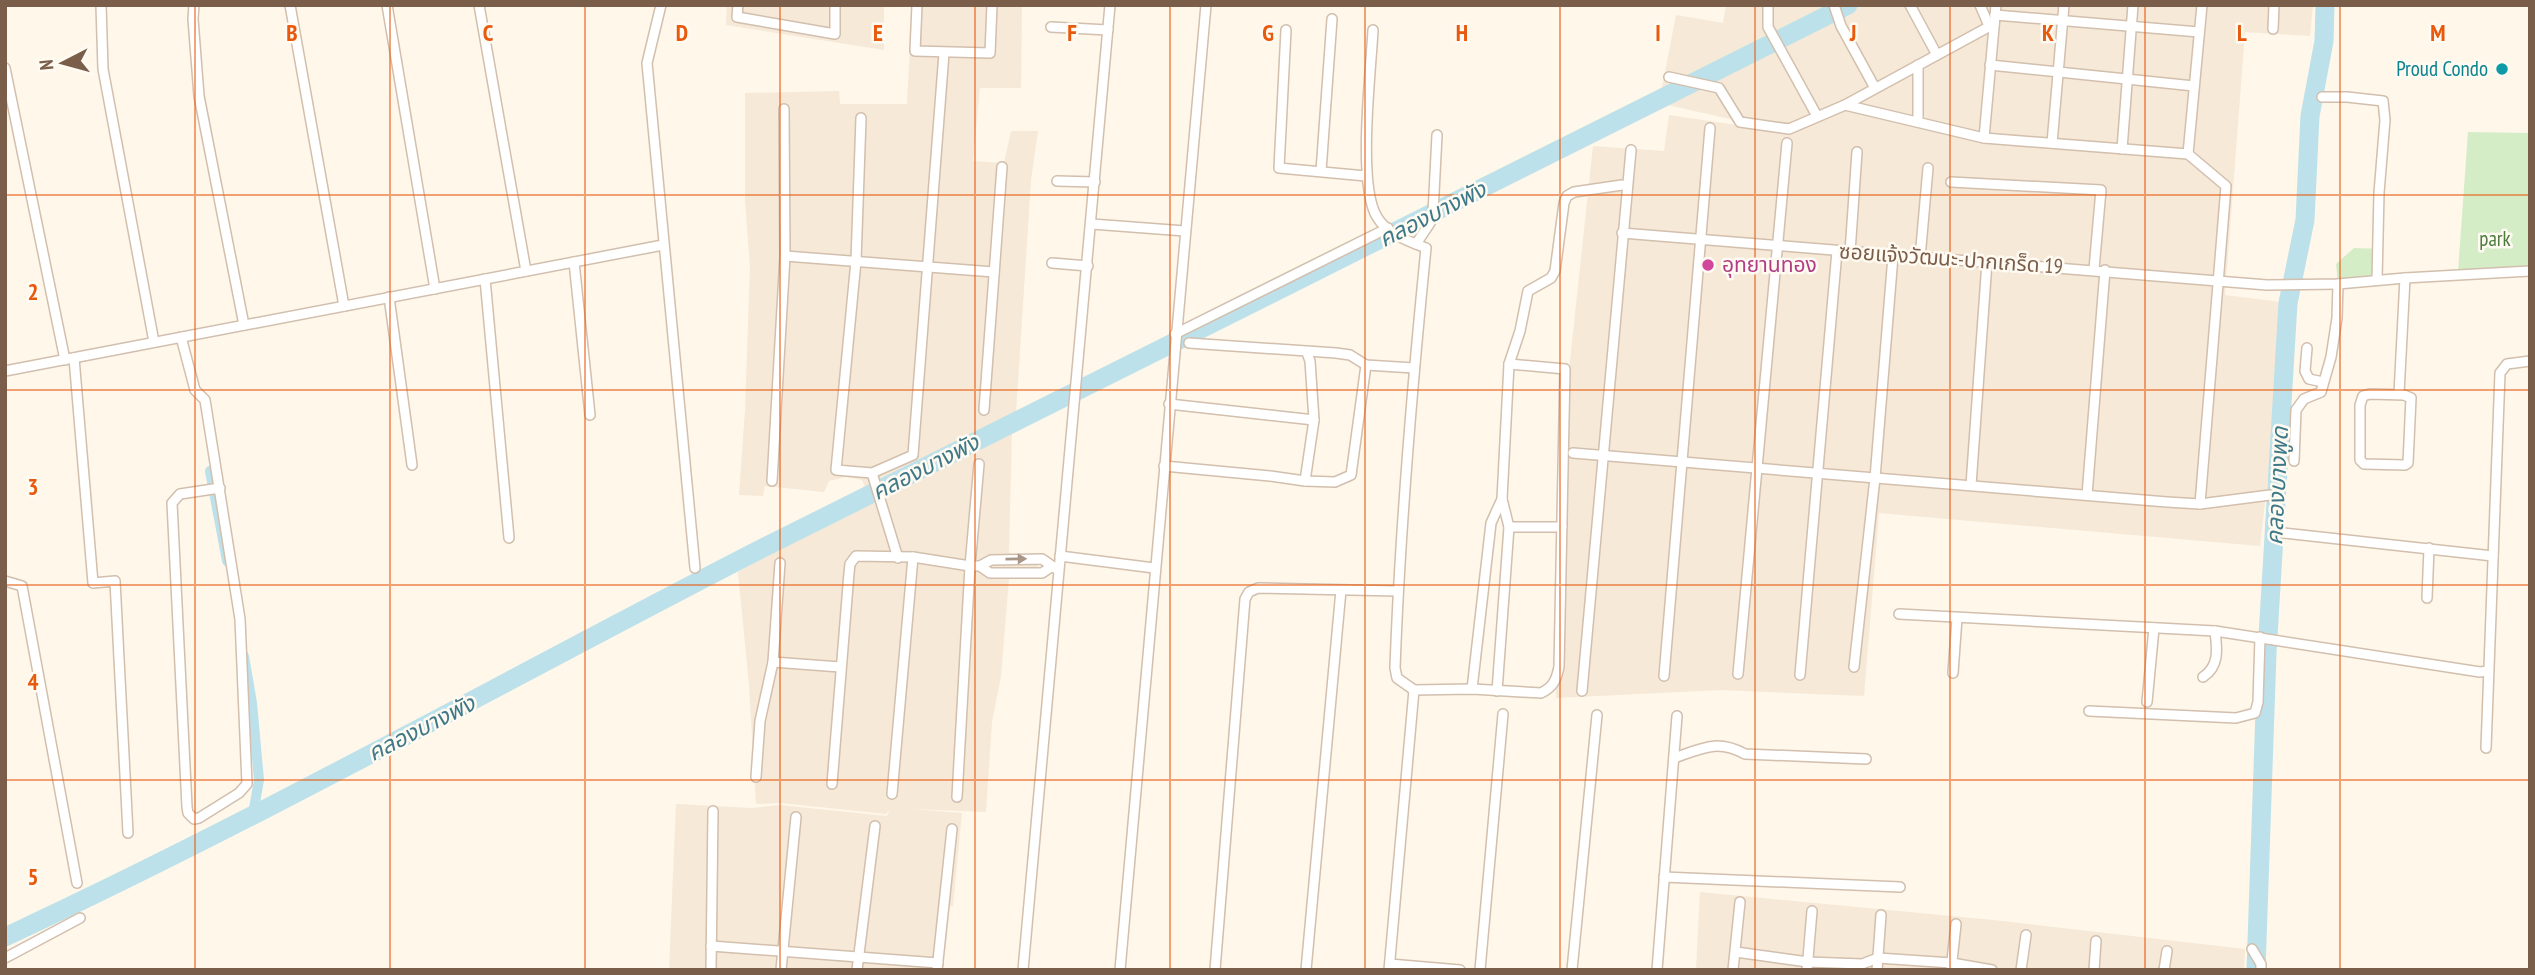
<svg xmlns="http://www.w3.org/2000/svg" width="2535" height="975" viewBox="0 0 2535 975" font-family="'PT Sans Narrow','Noto Sans Thai',sans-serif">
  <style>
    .residential { fill: #f6e9d7 }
    .green { fill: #d4edc6 }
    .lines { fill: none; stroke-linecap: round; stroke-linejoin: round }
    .canal { stroke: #bce1ea; stroke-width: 10 }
    .river { stroke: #bce1ea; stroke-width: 19 }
    .street-casing { stroke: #d2bfad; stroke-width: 12 }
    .street { stroke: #fff; stroke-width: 9 }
    .oneway { fill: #a99689 }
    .grid { fill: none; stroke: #e8590c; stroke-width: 2; stroke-opacity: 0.55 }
    .culture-dot { fill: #0f9aa8; stroke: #fffaf2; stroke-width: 2.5 }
    .hotel-dot { fill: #d1479c; stroke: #fffaf2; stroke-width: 2.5 }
    .labels { text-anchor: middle; stroke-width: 5; stroke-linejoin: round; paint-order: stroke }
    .culture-label { font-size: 21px; fill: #0d838f; stroke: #fffaf2; text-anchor: end }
    .park-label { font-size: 21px; fill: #4e7b3e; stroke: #fffaf2 }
    .street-label { font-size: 21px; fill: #7b5e4a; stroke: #fffaf2 }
    .hotel-label { font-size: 21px; fill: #b23c85; stroke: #fffaf2; text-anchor: start }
    .water-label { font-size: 23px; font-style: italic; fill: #3f7988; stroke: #fffaf2 }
    .grid-label { font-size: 23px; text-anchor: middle; font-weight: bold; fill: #e8590c; stroke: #fffaf2; stroke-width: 5; stroke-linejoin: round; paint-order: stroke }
  </style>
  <rect width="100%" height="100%" fill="#fef7ea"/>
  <g class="residential">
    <path d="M727,5h157v45l-158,-25z"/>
    <path d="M912,5h110l-1,83h-41l-7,73 31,2 7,-32h27l-7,49 -15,233 -134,68 7,10 123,-63 -3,125 29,4v21l-29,1 -8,97 -9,46 -6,90 -74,-3 50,4 -9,93 -6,1 -5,63h-273l7,-166 76,4 27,-3 108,11 3,-7 -4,5 -105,-11 -25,1 -7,-119 -11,-113 132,-73 -8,-19 -17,-3 -16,4 -5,11 -59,-6 -2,10 -24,-1 6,-85 5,-144 -5,-65v-108l94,-2 1,13h67z"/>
    <path d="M1726,5h135v2l4,-2h448l-3,31 -65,-4 -20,263 63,8 -28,243 -381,-33 -15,183 -143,-6 -165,8 8,-281 29,-271 71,5 5,-36 128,19 -138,-31 17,-88 47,8z"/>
    <path d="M1700,892l293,28 252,29 -1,21h-548z"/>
  </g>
  <g class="green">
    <path d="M2468,132l62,1v143l-72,-4z"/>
    <path d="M2354,248l29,1 -3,33 -42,2 -2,-20z"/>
  </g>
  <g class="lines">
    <g class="canal">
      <path d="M210,471l17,90"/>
      <path d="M244,656l8,47 7,77 -6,34"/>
    </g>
    <g class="river">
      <path d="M5,937c254,-118 499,-256 748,-384 364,-185 731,-364 1095,-548"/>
      <path d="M2256,970l11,-317 21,-350 17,-83 5,-104 14,-75 1,-36"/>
    </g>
    <defs>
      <g id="street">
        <path d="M101,5l2,64 51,273"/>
        <path d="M194,5l-1,14 6,77 45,229"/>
        <path d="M290,5l54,301"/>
        <path d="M387,5l48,284"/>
        <path d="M479,5l47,266"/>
        <path d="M661,5l-14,58 48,505"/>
        <path d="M738,5l-1,12 98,17v-29"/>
        <path d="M917,5l-2,46 75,2 2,-48"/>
        <path d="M1768,5v22l49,89"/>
        <path d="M1834,5l7,21 34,62"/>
        <path d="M1910,5l27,50"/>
        <path d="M1980,5l9,21"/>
        <path d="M1995,15l204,17"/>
        <path d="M1051,27l57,3"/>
        <path d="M2273,29l1,-24"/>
        <path d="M1286,30l-7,138 87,8"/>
        <path d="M1373,30c-2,41 -16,155 4,187 10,17 31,24 49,31 -14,140 -26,280 -31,420l2,10 17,12 58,-1 69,4c12,-6 15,-12 18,-26l6,-298 -56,-5"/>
        <path d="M1990,65l204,21"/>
        <path d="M5,68l60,292"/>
        <path d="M1669,77l50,11 21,34 49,7 56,-24 149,-81"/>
        <path d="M2322,97h25l36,4 2,19 -6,73 -2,87"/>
        <path d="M1845,105l139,33 204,16"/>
        <path d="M861,118l-5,143 -20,209 36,3 41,-18 31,-402"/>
        <path d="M1918,122v-57"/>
        <path d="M1984,138l12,-133"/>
        <path d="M2052,143l12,-138"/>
        <path d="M2122,149l11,-144"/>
        <path d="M1321,171l11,-152"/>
        <path d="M1057,181l38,1"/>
        <path d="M1951,182l150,8 -7,79"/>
        <path d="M1092,224l93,7"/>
        <path d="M1622,233l645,52 71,-1 67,-6 125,-7"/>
        <path d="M1416,244l14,-21 3,-10 4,-78"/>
        <path d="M1850,252l7,-100"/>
        <path d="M785,256l209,16"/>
        <path d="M1920,258l8,-90"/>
        <path d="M574,262l16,153"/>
        <path d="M1052,263l36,3"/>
        <path d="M485,279l24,259"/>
        <path d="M389,297l23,168"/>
        <path d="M1175,334l213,-106"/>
        <path d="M181,337l14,53 10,10 35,219 7,165 -8,9 -40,25 -5,1 -6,-6 -1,-6 -15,-304 8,-9 40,-6"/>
        <path d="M1189,343l147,10 14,2 16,10 48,3"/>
        <path d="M2307,348l-2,23 4,8 14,3"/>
        <path d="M74,358l19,225 22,-2 13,252"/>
        <path d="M5,371l658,-126"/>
        <path d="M2370,394l34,1 7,3 -3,65 -3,2 -41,-1 -4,-4v-55l3,-9z"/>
        <path d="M2399,394l6,-116"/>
        <path d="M1169,404l145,16"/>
        <path d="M984,410l18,-243"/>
        <path d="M1573,453l594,49 33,2 70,-9"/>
        <path d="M2294,461l2,-51 8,-11 17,-7 10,-35 6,-39 1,-34"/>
        <path d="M1164,466l106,10 35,5 30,1 16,-7 15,-110"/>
        <path d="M872,473l26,85"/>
        <path d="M772,481l13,-225 -1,-147"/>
        <path d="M1305,481l9,-61 -4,-59 -3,-8"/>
        <path d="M1971,485l16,-223"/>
        <path d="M2087,495l18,-225"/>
        <path d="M2200,504l26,-318 -38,-32 14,-149"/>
        <path d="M1509,527h53"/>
        <path d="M2284,533l209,23"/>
        <path d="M1060,556l94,12"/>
        <path d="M980,566l10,7h52l9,-6"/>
        <path d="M5,581l17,5 55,297"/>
        <path d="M2427,598l2,-50"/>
        <path d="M1899,614l316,17 265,41 8,-1"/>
        <path d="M773,662l67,5"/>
        <path d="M1854,667l21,-189 18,-222"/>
        <path d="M1953,673l4,-55"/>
        <path d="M1738,674l49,-531"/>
        <path d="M1800,675l37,-424"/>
        <path d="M1664,676l46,-548"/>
        <path d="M2203,677c17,-11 14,-29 12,-46"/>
        <path d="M1472,689l19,-166 11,-24"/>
        <path d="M1497,691l12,-164 -7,-28 7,-135 11,-33 8,-40 23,-13 4,-7 9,-68 3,-7 7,-4 48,-7"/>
        <path d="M1582,691l49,-541"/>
        <path d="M2147,702l7,-74"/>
        <path d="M2089,711l147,7 19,-5 3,-11 2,-65"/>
        <path d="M2486,748l14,-375 7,-9 23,-3"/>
        <path d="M1674,758c29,-10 43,-19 71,-4l121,5"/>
        <path d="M756,777l4,-56 13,-59 7,-99"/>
        <path d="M832,784l17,-211 1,-9 6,-8 57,1 57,9h10l11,-6 51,-1 16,11"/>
        <path d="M892,794l21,-237"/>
        <path d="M957,797l13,-231 9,-102"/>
        <path d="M1664,877l236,10"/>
        <path d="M711,946l227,17"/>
        <path d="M2252,949l9,15v6"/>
        <path d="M1736,952l72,10 54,2 16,-6 74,5 40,7"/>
        <path d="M5,958l75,-40"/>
        <path d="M1390,964l70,6"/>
        <path d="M711,970l2,-159"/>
        <path d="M781,970l15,-153"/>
        <path d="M857,970l18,-144"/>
        <path d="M937,970l15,-141"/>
        <path d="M1023,970l87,-965"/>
        <path d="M1120,970l86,-965"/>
        <path d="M1215,970l30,-371 4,-7 9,-4 139,3"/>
        <path d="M1306,970l35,-380"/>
        <path d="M1389,970l25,-280"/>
        <path d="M1480,970l23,-256"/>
        <path d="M1572,970l25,-255"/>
        <path d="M1657,970l20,-254"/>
        <path d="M1733,970l7,-68"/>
        <path d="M1807,970l5,-59"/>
        <path d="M1877,970l4,-55"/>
        <path d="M1951,970l5,-46"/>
        <path d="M2021,970l5,-35"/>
        <path d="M2094,970l2,-29"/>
        <path d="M2164,970l3,-19"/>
      </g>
    </defs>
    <use href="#street" class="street-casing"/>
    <use href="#street" class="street"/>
  </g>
  <defs><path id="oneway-solid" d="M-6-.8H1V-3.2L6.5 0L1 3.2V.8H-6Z" transform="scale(1.75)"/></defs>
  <use class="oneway" href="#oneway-solid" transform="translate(1016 559) rotate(-1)"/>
  <path class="grid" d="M195,5v965M390,5v965M585,5v965M780,5v965M975,5v965M1170,5v965M1365,5v965M1560,5v965M1755,5v965M1950,5v965M2145,5v965M2340,5v965M5,195h2525M5,390h2525M5,585h2525M5,780h2525"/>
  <circle class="culture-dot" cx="2502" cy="69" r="7"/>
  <circle class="hotel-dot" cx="1708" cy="265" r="7"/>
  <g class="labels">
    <g class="culture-label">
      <text x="2488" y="76">Proud Condo</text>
    </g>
    <g class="park-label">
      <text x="2495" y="246">park</text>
    </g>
    <g class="street-label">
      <text transform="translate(1951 259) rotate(4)" y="7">ซอยแจ้งวัฒนะ-ปากเกร็ด 19</text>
    </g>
    <g class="hotel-label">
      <text x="1722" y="272">อุทยานทอง</text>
    </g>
    <g class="water-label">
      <text transform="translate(1432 214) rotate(-27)" y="8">คลองบางพัง</text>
      <text transform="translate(925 467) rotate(-27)" y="8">คลองบางพัง</text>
      <text transform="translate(2277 486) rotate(-87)" y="8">คลองบางพูด</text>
      <text transform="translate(421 728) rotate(-27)" y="8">คลองบางพัง</text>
    </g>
  </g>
  <g class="grid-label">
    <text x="292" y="41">B</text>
    <text x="488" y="41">C</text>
    <text x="682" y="41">D</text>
    <text x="878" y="41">E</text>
    <text x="1072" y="41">F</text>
    <text x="1268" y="41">G</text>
    <text x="1462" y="41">H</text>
    <text x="1658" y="41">I</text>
    <text x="1853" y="41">J</text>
    <text x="2048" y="41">K</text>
    <text x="2242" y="41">L</text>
    <text x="2438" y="41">M</text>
    <text x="33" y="300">2</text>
    <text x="33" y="495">3</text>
    <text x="33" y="690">4</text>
    <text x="33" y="885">5</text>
  </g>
  <rect width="2535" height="975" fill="none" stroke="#7b5e4a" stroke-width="14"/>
  <g transform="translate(63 63) rotate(264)" stroke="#fffaf2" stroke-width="5" paint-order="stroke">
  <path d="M0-5L12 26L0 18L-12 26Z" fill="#7b5e4a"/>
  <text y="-10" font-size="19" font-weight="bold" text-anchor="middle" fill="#7b5e4a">N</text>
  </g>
</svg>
